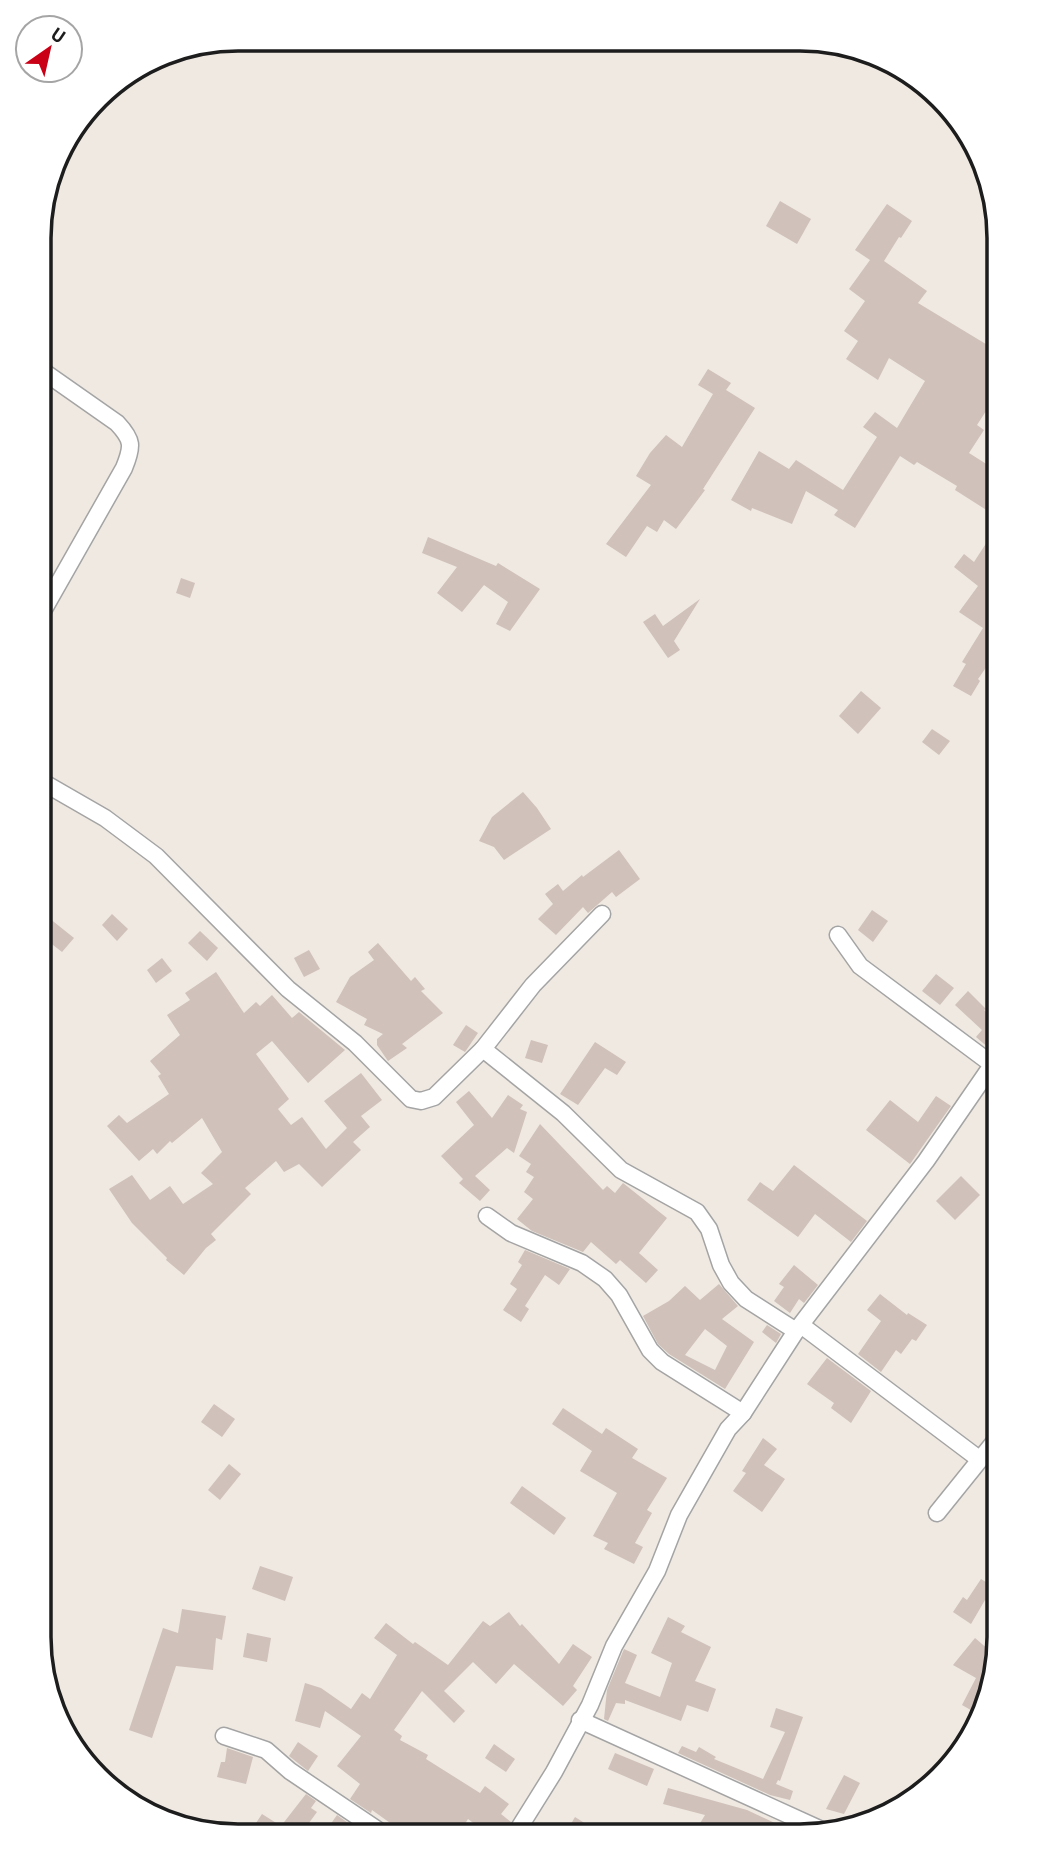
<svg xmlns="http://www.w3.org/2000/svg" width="1038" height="1875" viewBox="0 0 1038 1875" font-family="'Titillium Web',sans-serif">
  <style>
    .building { fill: #d0c1ba; fill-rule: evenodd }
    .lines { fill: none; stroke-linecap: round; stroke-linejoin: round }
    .street-casing { stroke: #a4a4a4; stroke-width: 19 }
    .street { stroke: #fff; stroke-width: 16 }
    .rim { fill: none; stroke: #1d1d1d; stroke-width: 3.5 }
  </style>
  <rect width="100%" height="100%" fill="#efe9e2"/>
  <g class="building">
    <path d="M780,201l31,18 -14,25 -31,-18z"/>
    <path d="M887,204l25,17 -11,17 -2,-1 -15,24 43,30 -9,12 81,49v39l-22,34 7,5 -15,23 30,19v46l-44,-28 2,-4 -40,-24 -3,3 -14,-9 -45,72 -21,-13 4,-5 -32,-19 -14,33 -40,-16 -1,3 -20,-11 28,-49 30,18 7,-9 47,30 34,-53 -14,-10 12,-15 22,16 28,-47 -36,-23 -11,22 -32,-21 12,-18 -14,-10 21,-30 -16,-12 21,-29 -15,-10z"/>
    <path d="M708,369l23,14 -5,7 29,18 -52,81 2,1 -29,39 -12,-9 -7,12 -10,-6 -21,31 -20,-13 45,-59 -15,-9 14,-23 16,-18 16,12 31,-53 -15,-9z"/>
    <path d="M428,537l68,29 2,-3 42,26 -30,42 -14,-7 12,-22 -24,-17 -22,27 -25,-19 20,-26 -35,-14z"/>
    <path d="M987,542l12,8v99l-21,30 2,2 -9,15 -18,-10 13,-22 -4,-2 21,-34 -24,-16 19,-26 -24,-19 10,-13 10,8z"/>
    <path d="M181,578l14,5 -5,15 -14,-5z"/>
    <path d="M700,599l-26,42 6,9 -12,8 -25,-36 12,-8 8,12z"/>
    <path d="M861,691l20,17 -23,26 -19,-18z"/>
    <path d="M932,729l18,12 -11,14 -17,-13z"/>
    <path d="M523,792l14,16 14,21 -47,31 -10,-13 -15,-6 13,-24z"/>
    <path d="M619,850l21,29 -24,18 -4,-5 -24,21 -5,-6 -27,28 -18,-16 15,-15 -8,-10 13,-10 5,7 19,-16 1,2z"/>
    <path d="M39,910l35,28 -12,14 -23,-18z"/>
    <path d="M872,910l16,11 -15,21 -15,-12z"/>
    <path d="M112,914l16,15 -11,12 -15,-16z"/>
    <path d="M200,931l18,17 -11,13 -19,-18z"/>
    <path d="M378,943l33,38 4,-4 10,12 -4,2 22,22 -41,31 5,4 -19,13 -11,-16v-6l6,-5 -19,-9 3,-6 -31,-17 14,-25 24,-17 -6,-8z"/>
    <path d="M309,950l11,19 -16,8 -10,-19z"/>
    <path d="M162,958l10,13 -16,12 -9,-13z"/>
    <path d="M216,972l28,41 12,-11 4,4 12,-11 20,23 7,-6 46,38 -37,33 -36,-42 -16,13 33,45 -11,10 13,16 11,-8 24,32 21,-21 -23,-27 37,-28 21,27 -21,16 9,11 -17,15 8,8 -39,37 -23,-23 -15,8 -8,-11 -31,27 6,6 -40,40 5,6 -10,8 -22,27 -18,-15 1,-2 -35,-35 -23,-34 23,-14 18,25 20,-14 13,18 30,-20 -12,-11 21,-21 -20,-34 -30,25 -2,-2 -13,13 -4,-5 -14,12 -32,-35 12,-11 8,8 42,-29 -11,-18 3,-2 -11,-13 30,-26 -13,-20 23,-15 -5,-7z"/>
    <path d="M936,974l18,14 -14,17 -18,-14z"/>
    <path d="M968,991l18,18 -2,1 15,13v17l-9,9 -14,-12 6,-7 -27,-25z"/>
    <path d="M466,1025l12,8 -13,19 -12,-7z"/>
    <path d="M531,1040l17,5 -6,18 -17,-5z"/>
    <path d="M595,1042l31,20 -9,13 -12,-7 -27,37 -18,-11z"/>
    <path d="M469,1091l23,27 16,-23 15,10 -3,4 7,3 -13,41 -7,-5 -32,28 15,14 -10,11 -21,-18 4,-4 -22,-23 33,-31 -18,-23z"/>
    <path d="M936,1096l15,10 -41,58 -44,-34 24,-30 28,22z"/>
    <path d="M540,1124l63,66 4,-4 8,7 8,-10 44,35 -28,35 19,17 -12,13 -26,-23 -4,4 -25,-22 -8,10 -51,-21 -15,-12 16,-20 -9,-7 10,-15 -8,-5 5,-8 -12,-8z"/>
    <path d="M794,1165l73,56 -16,21 -36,-28 -17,23 -51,-37 13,-18 13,9z"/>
    <path d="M961,1176l19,19 -25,25 -19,-19z"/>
    <path d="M525,1250l45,19 -11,16 -14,-10 -20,31 4,3 -8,13 -18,-12 14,-21 -7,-5 12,-19 -4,-3z"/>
    <path d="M794,1265l24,20 -14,18 -5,-4 -9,14 -16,-12 10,-14 -5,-3z"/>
    <path d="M719,1284l19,22 -16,13 32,23 -29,47 -56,-35 -11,-10 -15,-28 26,-15 16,-15 15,14zM705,1329l22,17 -12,24 -30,-15z"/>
    <path d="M880,1294l27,21 1,-2 19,12 -11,16 -4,-2 -11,15 -5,-4 -15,22 -23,-18 23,-33 -14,-11z"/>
    <path d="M767,1325l14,9 -5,9 -14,-11z"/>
    <path d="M827,1358l44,33 -20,32 -20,-15 3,-5 -27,-19z"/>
    <path d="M214,1404l21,15 -13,18 -21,-15z"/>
    <path d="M563,1408l39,26 4,-6 32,21 -6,9 35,20 -20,32 5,3 -17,30 8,4 -9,17 -30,-15 4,-6 -15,-7 24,-43 -37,-22 12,-20 -40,-27z"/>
    <path d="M763,1438l14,11 -13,16 21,14 -23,33 -29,-21 13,-18 -4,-2z"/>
    <path d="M229,1464l12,10 -21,26 -12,-10z"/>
    <path d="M522,1486l44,32 -12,17 -44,-32z"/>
    <path d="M260,1566l33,11 -8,24 -33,-12z"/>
    <path d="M981,1579l18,11v19l-14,-9 -14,24 -18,-12 10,-15 4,3z"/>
    <path d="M182,1609l44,7 -4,24 -6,-2 -3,32 -37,-4 -24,72 -23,-8 34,-102 15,5z"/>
    <path d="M509,1612l11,14 2,-2 37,40 14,-20 19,13 -19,29 4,4 -14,16 -49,-42 -18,20 -23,-22 -29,29 21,20 -11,12 -32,-32 -28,39 8,6 -2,4 28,15 -2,4 54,34 5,-7 24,18 -8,10 10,8 -11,14h-9l-23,-17 -10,16h-51l-35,-25 -1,3 -21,-14 10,-15 -23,-18 24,-30 -36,-25 -5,17 -25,-7 10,-38 16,5 30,21 11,-16 8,6 27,-44 -23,-17 12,-15 27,21 2,-2 33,23 35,-44 7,5z"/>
    <path d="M668,1617l17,9 -4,6 30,15 -16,34 21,8 -8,23 -21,-7 -6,16 -56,-21v4l-9,-1 -8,18 -4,-2 3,-29 17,-41 13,6 -12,28 35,14 12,-34 -21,-10z"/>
    <path d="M247,1633l24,5 -4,24 -24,-5z"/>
    <path d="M975,1638l21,18 -11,13 6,2 -15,42 -14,-8 14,-27 -23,-13z"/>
    <path d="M776,1708l27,9 -23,64 -2,-1 -2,4 17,7 -3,9 -20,-5 -92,-42 4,-7 14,6 3,-5 17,10 -2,2 49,20 22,-47 -15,-5z"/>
    <path d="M298,1742l20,14 -10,15 -19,-15z"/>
    <path d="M494,1744l21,15 -9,13 -21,-14z"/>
    <path d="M227,1748l26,9 -7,27 -29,-7 4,-15h4z"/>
    <path d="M615,1753l39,16 -7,17 -39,-17z"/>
    <path d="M844,1775l16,8 -16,31 -18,-5z"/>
    <path d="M668,1788l79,22 56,26h-96l-11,-6 9,-15 -42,-11z"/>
    <path d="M306,1794l10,7 -5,7 6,4 -11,15 -5,-4 -7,12h-32l-10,-6 10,-15 19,12z"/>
    <path d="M337,1815l21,15 -4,5h-31z"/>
    <path d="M575,1817l30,19h-41z"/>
  </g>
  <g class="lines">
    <defs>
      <g id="street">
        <path d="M40,616l84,-148c9,-22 9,-28 -7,-45l-77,-54"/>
        <path d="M39,780l66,38 51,38 132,133 67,54 56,56 10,2 13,-4 49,-48 80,64 58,57 76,42 12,17 12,36 10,18 15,16 50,32"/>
        <path d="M838,935l22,31 133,99"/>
        <path d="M483,1049l50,-64 69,-71"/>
        <path d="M487,1216l24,17 71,30 23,16 14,16 31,55 12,12 81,51"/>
        <path d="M801,1325l178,134"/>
        <path d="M937,1513l62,-77"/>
        <path d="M580,1720l246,112"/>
        <path d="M224,1736l42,14 24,21 95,64"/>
        <path d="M514,1836l40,-64 36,-67 24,-59 43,-75 22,-56 49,-86 15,-16 53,-82 130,-170 73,-106"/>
      </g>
    </defs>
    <use href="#street" class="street-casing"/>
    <use href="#street" class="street"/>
  </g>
  <path d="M0 0H1038V1875H0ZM238 51H800A187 187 0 0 1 987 238V1637A187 187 0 0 1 800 1824H238A187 187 0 0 1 51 1637V238A187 187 0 0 1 238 51Z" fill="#fff" fill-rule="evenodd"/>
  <path class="rim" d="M238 51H800A187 187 0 0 1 987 238V1637A187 187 0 0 1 800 1824H238A187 187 0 0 1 51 1637V238A187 187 0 0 1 238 51Z"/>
  <g transform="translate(49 49) rotate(34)"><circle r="33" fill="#ffffff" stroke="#a5a5a5" stroke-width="2"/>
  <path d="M0-5L12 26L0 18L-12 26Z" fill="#ca0016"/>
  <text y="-10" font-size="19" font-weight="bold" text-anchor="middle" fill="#1d1d1d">U</text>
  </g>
</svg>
